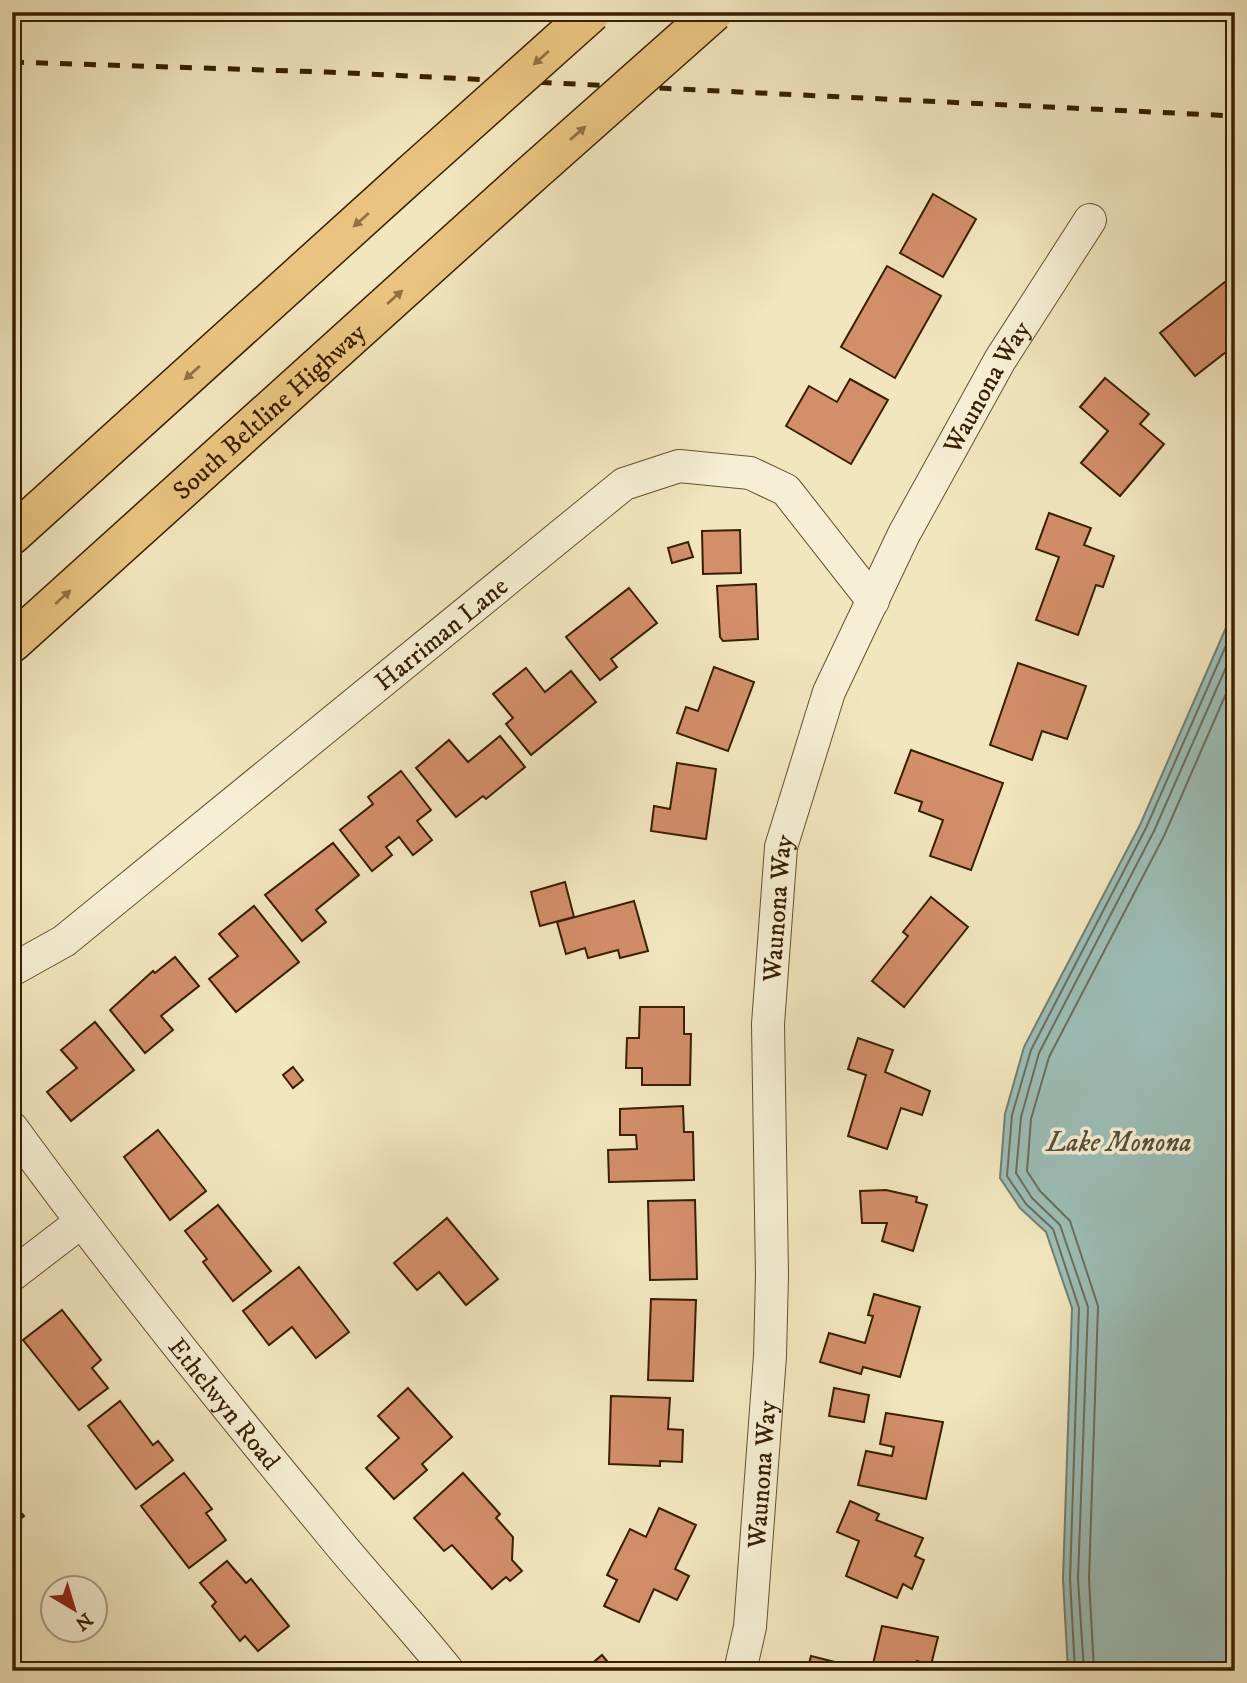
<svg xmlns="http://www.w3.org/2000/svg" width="1247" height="1683" viewBox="0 0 1247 1683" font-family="'IM FELL DW Pica',serif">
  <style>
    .water { fill: #9cbeb8; stroke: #747e6f; stroke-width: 2 }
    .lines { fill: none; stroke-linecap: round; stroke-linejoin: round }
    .shore { stroke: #6a6e5c; stroke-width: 2 }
    .building { fill: #d38e6a; stroke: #381f01; stroke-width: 2 }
    .minor-casing { stroke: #665130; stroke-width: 34 }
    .highway-casing { stroke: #381f01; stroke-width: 41 }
    .minor { stroke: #f7efd5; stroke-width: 32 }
    .highway { stroke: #e9c37f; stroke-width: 38 }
    .rail { stroke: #381f01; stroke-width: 5; stroke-dasharray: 12 12; stroke-linecap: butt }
    .highway-bridge-casing { stroke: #381f01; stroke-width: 41; stroke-linecap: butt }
    .highway-bridge { stroke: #e9c37f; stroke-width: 38 }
    .oneway { fill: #907140 }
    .labels { text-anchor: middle; stroke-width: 7; stroke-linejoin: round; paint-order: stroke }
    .street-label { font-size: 26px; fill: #381f01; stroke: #f7efd5 }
    .water-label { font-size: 28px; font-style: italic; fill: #564f38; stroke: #f7efd5 }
  </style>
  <rect width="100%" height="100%" fill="#f2e6be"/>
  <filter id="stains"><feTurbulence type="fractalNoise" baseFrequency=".00286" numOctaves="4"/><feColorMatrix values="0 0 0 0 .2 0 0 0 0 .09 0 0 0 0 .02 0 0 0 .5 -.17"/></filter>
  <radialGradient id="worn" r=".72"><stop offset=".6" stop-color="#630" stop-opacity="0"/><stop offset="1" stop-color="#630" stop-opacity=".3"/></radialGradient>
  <path class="water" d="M1235,607v1064h-167l-5,-92 9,-271 -26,-76 -26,-24 -20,-30 5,-64 19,-67 116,-222z"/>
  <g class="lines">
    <g class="shore">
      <path d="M1075,1671l-5,-92 9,-271 -26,-79 -27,-25 -19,-28 5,-61 19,-65 115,-222 89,-203"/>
      <path d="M1084,1671l-6,-92 10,-272 -28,-82 -28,-27 -16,-25 5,-56 18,-64 115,-222 81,-184"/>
      <path d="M1094,1671l-5,-92 9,-273 -28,-85 -30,-30 -13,-20 4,-52 18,-62 115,-221 71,-163"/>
    </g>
  </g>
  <g class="building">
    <path d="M933,194l43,25 -33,58 -43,-24z"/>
    <path d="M887,266l54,30 -46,82 -54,-31z"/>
    <path d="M1235,274v71l-40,31 -35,-43z"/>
    <path d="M1105,378l44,36 -9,10 24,20 -44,52 -39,-33 27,-32 -28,-24z"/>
    <path d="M850,379l38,21 -37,64 -65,-38 23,-40 28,16z"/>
    <path d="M1049,513l42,15 -7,17 30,11 -11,31 -7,-2 -18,50 -42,-15 23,-63 -23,-8z"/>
    <path d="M740,530l1,43 -38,1 -1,-43z"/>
    <path d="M688,542l5,15 -21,6 -4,-15z"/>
    <path d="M756,584l2,55 -35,2 -3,-4 -3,-51z"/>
    <path d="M629,588l28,35 -46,36 6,8 -17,13 -34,-43z"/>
    <path d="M1018,663l68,23 -19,53 -25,-8 -10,29 -42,-15z"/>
    <path d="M714,667l40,15 -26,69 -51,-18 9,-26 12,4z"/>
    <path d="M526,668l19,24 26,-21 25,31 -65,53 -25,-31 7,-6 -20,-24z"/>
    <path d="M500,736l25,31 -39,32 -3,-3 -27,21 -40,-49 33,-28 19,22z"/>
    <path d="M911,750l92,33 -32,87 -41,-14 13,-36 -24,-9 3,-9 -27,-9z"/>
    <path d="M677,763l39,6 -10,70 -55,-8 3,-25 16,3z"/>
    <path d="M401,771l30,39 -14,11 15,19 -19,15 -14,-18 -13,10 6,8 -20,16 -32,-41 33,-26 -5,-7z"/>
    <path d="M333,843l26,32 -43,35 10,12 -24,19 -37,-46z"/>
    <path d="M565,882l9,35 -34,9 -9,-34z"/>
    <path d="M931,897l37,30 -64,80 -32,-26 36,-45 -5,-4z"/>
    <path d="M634,901l14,50 -28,7 -2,-8 -30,8 -3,-10 -19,6 -9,-32z"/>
    <path d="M254,906l45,56 -63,50 -27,-33 29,-23 -19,-22z"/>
    <path d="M175,957l24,29 -38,30 12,14 -28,23 -35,-43 43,-39 2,2z"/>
    <path d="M640,1007h44v27h7l-1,51h-48v-17h-16l1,-30h12z"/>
    <path d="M95,1022l39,48 -63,51 -24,-29 30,-24 -16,-18z"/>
    <path d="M858,1038l35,12 -8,22 45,19 -8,24 -21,-7 -14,41 -39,-13 18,-61 -18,-6z"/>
    <path d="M293,1067l10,13 -10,8 -10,-13z"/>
    <path d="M683,1106l1,26h9l1,48 -85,2 -1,-32 29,-1 -1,-14h-16v-26z"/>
    <path d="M158,1130l48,61 -36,29 -46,-63z"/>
    <path d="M886,1190l31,7 -1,5 11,3 -14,46 -31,-10 5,-18h-25l-2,-32z"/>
    <path d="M695,1200l2,79 -47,1 -2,-79z"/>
    <path d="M218,1205l53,66 -38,30 -30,-39 4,-3 -22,-28z"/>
    <path d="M447,1218l51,61 -32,26 -27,-33 -22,18 -23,-27z"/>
    <path d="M299,1267l50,65 -33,26 -24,-31 -23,18 -26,-34z"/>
    <path d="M874,1294l46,13 -20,70 -37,-10 -2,7 -41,-12 9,-29 36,10 8,-27 -5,-1z"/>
    <path d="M651,1299l45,1 -3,81 -45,-1z"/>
    <path d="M62,1310l39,50 -9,8 16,20 -29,22 -56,-70z"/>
    <path d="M408,1388l44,49 -30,27 5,6 -33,29 -28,-31 33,-30 -21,-22z"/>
    <path d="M834,1388l35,7 -5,27 -35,-6z"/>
    <path d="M611,1396l59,2 -2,31 15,1 -1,32 -22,-1v5l-51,-2z"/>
    <path d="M120,1401l33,44 5,-4 15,19 -37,29 -48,-63z"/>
    <path d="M886,1413l57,9 -17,77 -68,-14 8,-34 26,5 2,-9 -14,-3z"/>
    <path d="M184,1473l28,36 -6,4 20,27 -37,28 -48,-62z"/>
    <path d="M463,1473l37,41 -4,4 17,19 -1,23 10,11 -12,10 -4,-4 -14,12 -40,-44 -8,6 -30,-33z"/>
    <path d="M850,1501l29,13 -3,6 47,18 -8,18 9,4 -12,29 -9,-5 -6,14 -51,-22 13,-35 -22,-9z"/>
    <path d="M12,1503l12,13 -12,10z"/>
    <path d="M659,1508l37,17 -21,44 14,7 -12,24 -23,-11 -15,33 -35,-16 13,-26 -10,-5 23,-46 16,8z"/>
    <path d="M227,1561l19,22 5,-4 38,47 -31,25 -13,-15 -5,5 -28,-35 4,-4 -16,-19z"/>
    <path d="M882,1626l56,11 -7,28 -14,-4 -2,10h-48l2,-8 4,1z"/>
    <path d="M602,1655l13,16h-32z"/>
    <path d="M811,1656l32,8 -2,7h-34z"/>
    <path d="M38,1662l6,9h-17z"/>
  </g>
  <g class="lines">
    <defs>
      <g id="minor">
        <path id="s1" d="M12,970l52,-29 560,-457 55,-18 71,7 36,17 87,111"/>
        <path id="s2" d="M12,1128c99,136 205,268 312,397 40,50 84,96 124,146"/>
        <path d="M12,1275l69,-53"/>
        <path id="s3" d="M740,1671l10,-44 20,-271 2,-81 -4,-251 13,-177 48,-155 75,-158 96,-174 90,-140"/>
      </g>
      <g id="highway">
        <path d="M12,535l399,-361"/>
        <path id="s4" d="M12,643l515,-465"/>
      </g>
    </defs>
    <use href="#minor" class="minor-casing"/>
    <use href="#highway" class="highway-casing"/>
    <use href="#minor" class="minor"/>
    <use href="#highway" class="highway"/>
    <path class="rail" d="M12,62l315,10 908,44"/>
    <defs>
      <g id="highway-bridge">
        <path d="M411,174l181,-162"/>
        <path d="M527,178l187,-166"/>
      </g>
    </defs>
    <use href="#highway-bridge" class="highway-bridge-casing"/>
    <use href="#highway-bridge" class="highway-bridge"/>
  </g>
  <defs><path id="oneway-solid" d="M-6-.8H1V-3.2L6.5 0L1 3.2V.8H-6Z" transform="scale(1.75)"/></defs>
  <g class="oneway">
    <use href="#oneway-solid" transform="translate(541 58) rotate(138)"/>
    <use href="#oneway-solid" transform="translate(578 133) rotate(-41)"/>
    <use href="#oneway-solid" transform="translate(361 220) rotate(138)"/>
    <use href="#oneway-solid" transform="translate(395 297) rotate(-42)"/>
    <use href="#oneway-solid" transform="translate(192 373) rotate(138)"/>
    <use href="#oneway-solid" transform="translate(63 597) rotate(-42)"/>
  </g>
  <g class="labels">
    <g class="street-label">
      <text dy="9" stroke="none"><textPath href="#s3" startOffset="1332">Waunona Way</textPath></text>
      <text dy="9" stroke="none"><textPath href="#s4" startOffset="346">South Beltline Highway</textPath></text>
      <text dy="9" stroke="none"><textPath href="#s1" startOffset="546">Harriman Lane</textPath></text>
      <text dy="9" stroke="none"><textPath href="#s3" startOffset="765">Waunona Way</textPath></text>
      <text dy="9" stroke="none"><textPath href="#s2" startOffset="348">Ethelwyn Road</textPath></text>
      <text dy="9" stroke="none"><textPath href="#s3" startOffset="198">Waunona Way</textPath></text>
    </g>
    <g class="water-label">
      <text x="1119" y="1151">Lake Monona</text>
    </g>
  </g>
  <rect width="1247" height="1683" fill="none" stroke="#f2e6be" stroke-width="42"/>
  <rect x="14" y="14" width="1219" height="1655" fill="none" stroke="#381f01" stroke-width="3.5"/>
  <rect x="21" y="21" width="1205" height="1641" fill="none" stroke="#381f01" stroke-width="2"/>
  <g transform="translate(74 1609) rotate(142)"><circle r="33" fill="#f7efd5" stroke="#ab9c80" stroke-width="2"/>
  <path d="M0-5L12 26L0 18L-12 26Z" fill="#8f2418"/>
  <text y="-10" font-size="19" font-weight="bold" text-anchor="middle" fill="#381f01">N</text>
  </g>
  <rect width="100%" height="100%" filter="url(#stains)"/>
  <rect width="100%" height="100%" fill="url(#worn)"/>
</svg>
